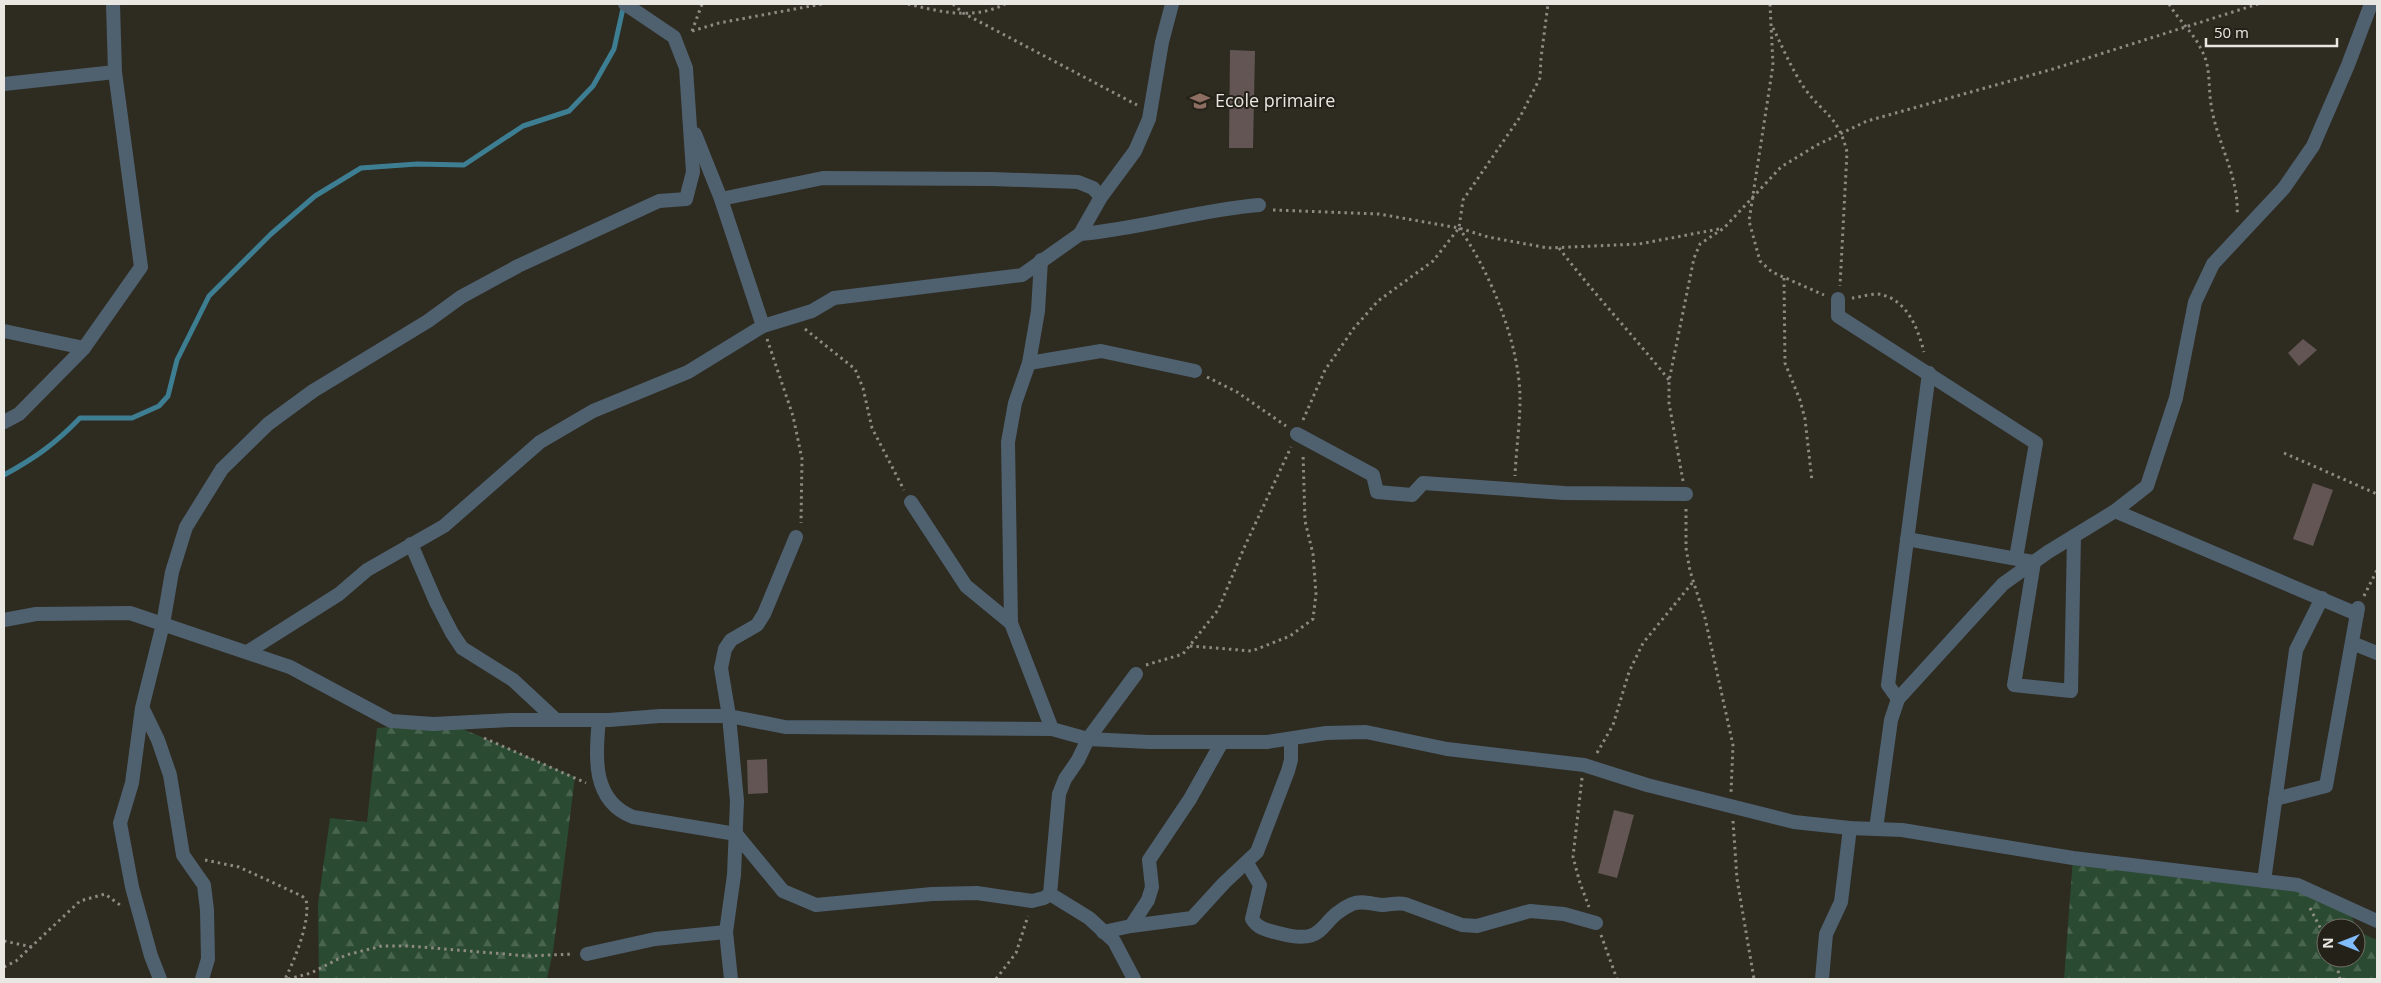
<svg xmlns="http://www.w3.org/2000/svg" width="2381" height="983" viewBox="0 0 2381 983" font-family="'Open Sans',sans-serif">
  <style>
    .forest { fill: url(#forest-firs); fill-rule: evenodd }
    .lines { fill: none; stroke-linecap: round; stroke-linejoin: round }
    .stream { stroke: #3e7e92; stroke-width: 5 }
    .building { fill: #625554 }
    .path { stroke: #8d8a82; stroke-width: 3; stroke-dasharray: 2.5 4; stroke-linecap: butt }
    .minor { stroke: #4f606f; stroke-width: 14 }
    .labels { text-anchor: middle; stroke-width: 4; stroke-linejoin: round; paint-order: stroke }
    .poi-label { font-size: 18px; fill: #e9e7e1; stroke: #242118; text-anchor: start }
  </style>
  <defs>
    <pattern id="forest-firs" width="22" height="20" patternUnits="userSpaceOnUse" patternTransform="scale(1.25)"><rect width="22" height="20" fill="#2a4a32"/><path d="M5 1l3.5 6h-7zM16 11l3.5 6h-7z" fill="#49644f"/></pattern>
  </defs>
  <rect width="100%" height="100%" fill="#2e2b21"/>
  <g class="forest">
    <path d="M449,723l126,54 -22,175 -6,27h-228l-1,-75 12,-86 37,4 10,-94z"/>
    <path d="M2073,858l225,27 50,21 9,25 20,9v39h-313zM2326,928h30v30h-30z"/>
  </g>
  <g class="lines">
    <path class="stream" d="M4,475c31,-17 51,-31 76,-57h52l27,-12 9,-10 9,-36 32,-64 62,-62 44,-38 46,-28 56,-4 47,1 59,-39 46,-15 24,-25 21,-37 10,-45"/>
  </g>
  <g class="building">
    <path d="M1230,50l25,1 -2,97h-24z"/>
    <path d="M2303,339l14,11 -18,16 -11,-13z"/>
    <path d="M2313,483l20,7 -20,56 -20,-7z"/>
    <path d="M767,759l1,34 -20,1 -1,-34z"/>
    <path d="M1614,810l20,5 -17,63 -19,-5z"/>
  </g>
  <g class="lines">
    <g class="path">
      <path d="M908,4c32,8 66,16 97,0"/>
      <path d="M953,4l10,9 174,92"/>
      <path d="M1770,4l3,61 -24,156 11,40 12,11 52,23"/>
      <path d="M2169,4c10,17 25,29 33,47 9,16 6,35 9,53 5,37 29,74 26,112"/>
      <path d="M1773,28c10,20 19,42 32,61 19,26 33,26 42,63l-7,134"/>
      <path d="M692,31l27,-8 103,-19"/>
      <path d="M692,31l10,-27"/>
      <path d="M1273,210l106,4 80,14 29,9 60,11 91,-4 80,-15"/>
      <path d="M1459,228c31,43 61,117 61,171 0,26 -4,51 -5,77"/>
      <path d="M1559,248c35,46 74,87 110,132"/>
      <path d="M1784,278l1,85 15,37 5,19 7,62"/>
      <path d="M1852,298c9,-1 23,-6 31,-3 25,7 35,34 41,57"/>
      <path d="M805,329l50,40 8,19 9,40 32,62"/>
      <path d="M767,339l26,77 9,43 -1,64"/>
      <path d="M1207,377l30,15 49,34"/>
      <path d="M1303,420l22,-50 29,-42 24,-27 55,-40 26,-33 4,-28 57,-83 20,-39 1,-20 7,-54"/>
      <path d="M2284,453l93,41"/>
      <path d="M1683,481l-14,-78v-22l25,-123 6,-14 24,-16 57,-61 36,-22 50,-24 186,-52 205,-65"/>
      <path d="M1686,509v39l4,23 15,47 28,127 -2,47"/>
      <path d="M2364,596l13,-26"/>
      <path d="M1190,646l62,5 38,-15 23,-17 3,-25 -3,-40 -8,-33 -2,-68"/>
      <path d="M1146,665l37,-11 35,-44 26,-62 47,-101"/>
      <path d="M484,738l102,45"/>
      <path d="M1597,753l16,-28 16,-53 14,-29 50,-61"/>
      <path d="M1582,778l-9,79 7,26 9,24"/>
      <path d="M1733,821l4,58 17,100"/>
      <path d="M205,860l34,7 63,29 4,4c5,21 -12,61 -21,79"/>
      <path d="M2310,908l16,31"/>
      <path d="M1601,935l16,44"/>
      <path d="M4,941l28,6"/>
      <path d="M2335,958l5,21"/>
      <path d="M4,967l12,-6 64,-60 25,-7 15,11"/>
      <path d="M288,979l23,-6 35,-18 36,-9h27l119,10 45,-2"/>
      <path d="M996,979l20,-26 12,-37"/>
    </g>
    <g class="minor">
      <path d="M4,84l111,-12"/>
      <path d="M695,134l26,65 42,127"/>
      <path d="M721,199l102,-21 169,1 86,3 15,6 8,9"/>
      <path d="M1080,234c60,-5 118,-24 179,-29"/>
      <path d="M1838,299v17l198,127 -20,115"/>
      <path d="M4,331l80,17"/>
      <path d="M1029,363l72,-12 94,20"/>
      <path d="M4,422l15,-8 65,-66 57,-81 -26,-195 -2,-68"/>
      <path d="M1297,434l76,41 4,17 35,3 11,-12 141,10 122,1"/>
      <path d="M911,502l55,84 45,37 41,106"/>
      <path d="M2115,511l242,103"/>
      <path d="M1907,539l127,23 -20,123 57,6 3,-155"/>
      <path d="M411,544l25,58 16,31 10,15 51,32 42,39"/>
      <path d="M4,620l32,-6 94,-1 160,54 101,54 42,3 77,-4h99l51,-4h69l56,11 267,2 36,10 61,3h118l59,-9 40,-1 81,17 137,16 63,20 147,37 56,6 52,2 171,28 225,27 79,36"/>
      <path d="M1011,623l-3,-181 7,-39 14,-40 9,-52 3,-51"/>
      <path d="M2352,643l25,10"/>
      <path d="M249,651l90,-57 28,-24 77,-44 96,-84 53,-31 95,-39 75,-46 49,-15 22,-13 188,-23 58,-41 21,-37 34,-46 14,-32 13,-77 10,-38"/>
      <path d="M1898,699l-10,-14 41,-312"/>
      <path d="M143,709l15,31 12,35 13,80 21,30 3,25 1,49 -6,20"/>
      <path d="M599,720c-4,37 -7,81 34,97l103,17 47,57 33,14 116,-11 45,-1 55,8 12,-3 6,-4"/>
      <path d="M2275,799l51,-13 32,-178"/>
      <path d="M1876,829l15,-109 7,-21 105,-115 45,-32 67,-41 32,-25 29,-88 19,-96 18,-38 71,-76 29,-42 35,-81 23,-61"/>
      <path d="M1247,863l13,22 -8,34c6,10 15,11 26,14 51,14 38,-13 74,-29 10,-4 19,0 30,1 8,0 15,-3 23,-1l57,21 15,1 53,-15 34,3 32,9"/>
      <path d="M2264,881l32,-231 26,-52"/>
      <path d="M1131,926l17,-26 4,-13 -3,-27 41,-61 32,-57"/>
      <path d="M1103,932l28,-6 61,-8 32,-35 33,-31 31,-81 3,-11v-21"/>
      <path d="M587,954l68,-15 71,-7"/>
      <path d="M160,979l-9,-23 -19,-69 -12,-64 12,-40 10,-75 21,-84 9,-52 14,-45 36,-58 46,-45 45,-33 115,-70 33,-24 57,-31 141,-65 27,-2 7,-27 -7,-104 -12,-31 -49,-33"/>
      <path d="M731,979l-5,-47 8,-57 3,-74 -8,-85 -8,-48 4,-19 6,-9 26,-15 7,-11 32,-77"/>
      <path d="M1134,979l-20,-38 -25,-23 -39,-24 9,-100 6,-15 13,-19 10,-21 48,-65"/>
      <path d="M1822,979l4,-45 15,-32 9,-74"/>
    </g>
  </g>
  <defs>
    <symbol id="school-bare" viewBox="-9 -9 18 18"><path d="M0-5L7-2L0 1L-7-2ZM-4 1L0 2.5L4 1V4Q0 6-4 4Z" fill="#8d6e63" stroke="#242118" stroke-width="2.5" paint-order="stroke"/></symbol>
  </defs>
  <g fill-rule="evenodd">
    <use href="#school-bare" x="1186" y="87" width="28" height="28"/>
  </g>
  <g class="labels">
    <g class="poi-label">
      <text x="1215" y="107">Ecole primaire</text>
    </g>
  </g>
  <rect width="2381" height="983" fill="none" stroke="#e9e7e1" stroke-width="10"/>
  <g transform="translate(2341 943) rotate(270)"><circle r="24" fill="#242118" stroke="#737068"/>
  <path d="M0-4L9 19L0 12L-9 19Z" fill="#80bdfa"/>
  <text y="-8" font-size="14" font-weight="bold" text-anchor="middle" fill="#e9e7e1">N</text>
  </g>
  <path d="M2206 38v8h131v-8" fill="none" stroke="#e9e7e1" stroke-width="2.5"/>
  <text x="2214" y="38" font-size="15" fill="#e9e7e1" stroke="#242118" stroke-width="4" paint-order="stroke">50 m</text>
</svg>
